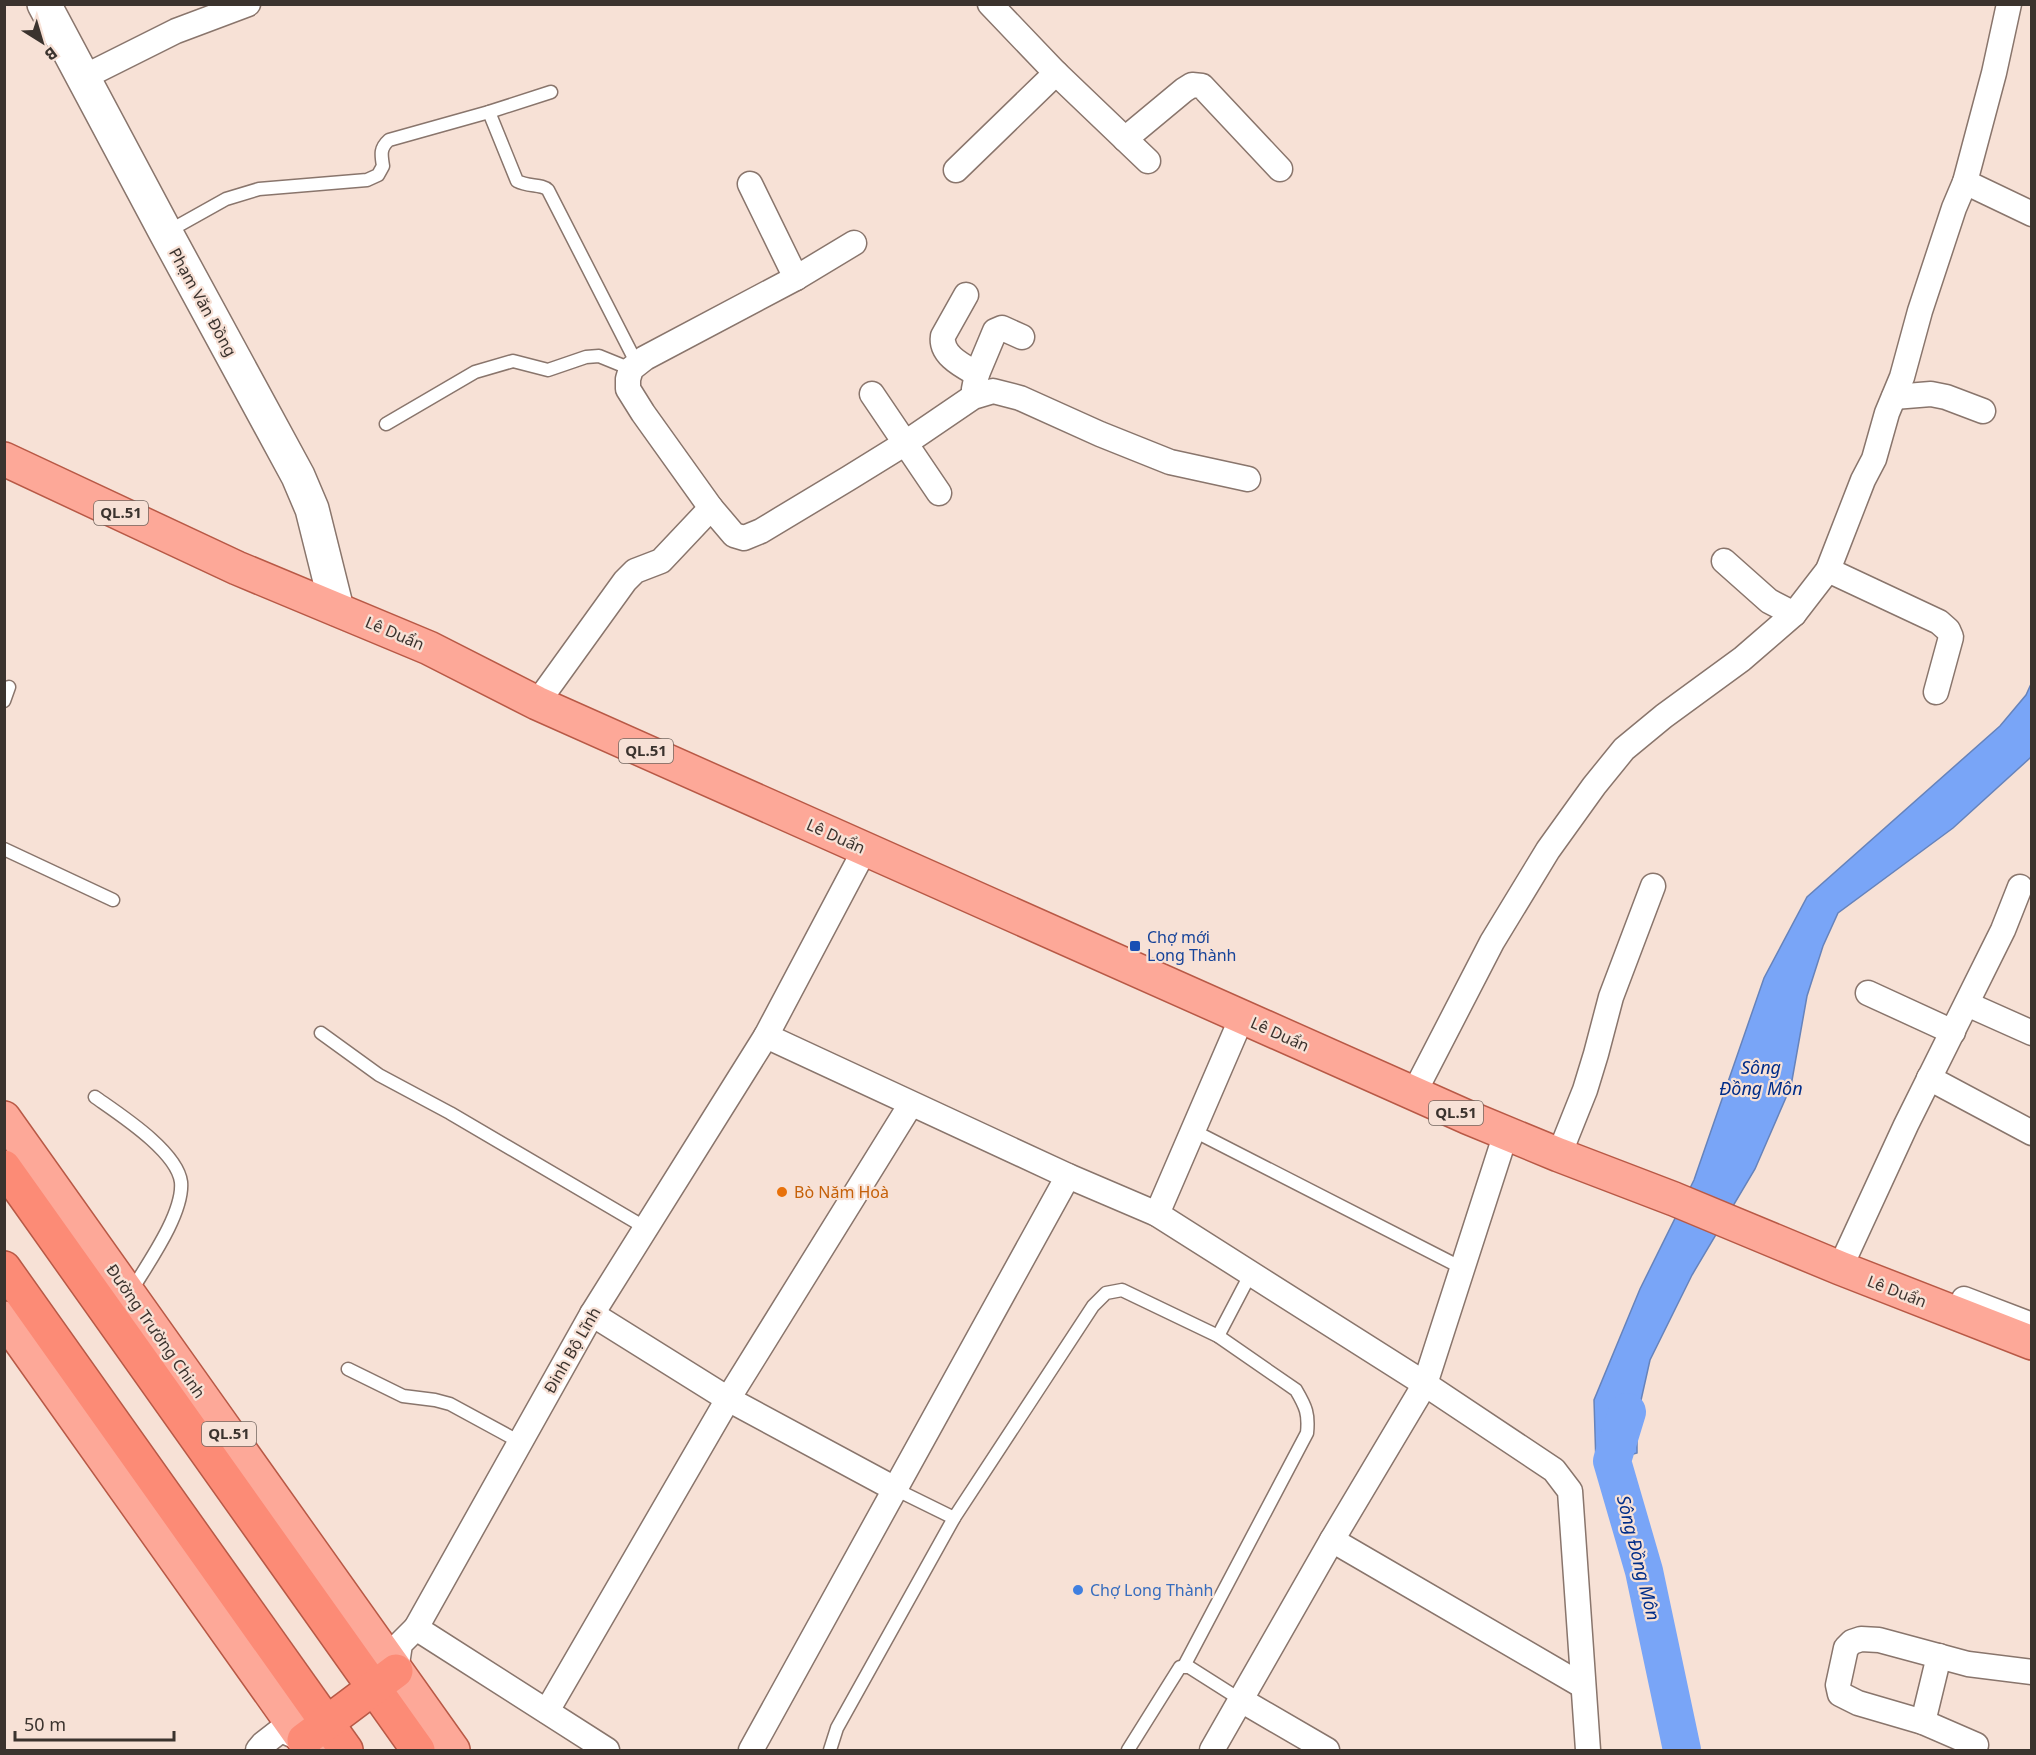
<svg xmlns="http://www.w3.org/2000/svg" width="2036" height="1755" viewBox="0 0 2036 1755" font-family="'Noto Sans',sans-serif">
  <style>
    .water { fill: #79a5f7; stroke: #6683bb; stroke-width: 1.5 }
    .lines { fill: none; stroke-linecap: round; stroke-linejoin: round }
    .river { stroke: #79a5f7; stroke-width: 38 }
    .service-casing { stroke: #89756c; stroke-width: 15 }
    .minor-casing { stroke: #89756c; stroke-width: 27 }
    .secondary-casing { stroke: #89756c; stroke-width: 36 }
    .primary-casing { stroke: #b85946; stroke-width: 36 }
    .trunk-casing { stroke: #b85946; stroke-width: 36 }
    .service { stroke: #fff; stroke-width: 12 }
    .minor { stroke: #fff; stroke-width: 24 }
    .secondary { stroke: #fff; stroke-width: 33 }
    .primary { stroke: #fda898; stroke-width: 33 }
    .trunk { stroke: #fc8b76; stroke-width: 33 }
    .transit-dot { fill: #1a4fb4; stroke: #f7e1d6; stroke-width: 2 }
    .food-dot { fill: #e8710a; stroke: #f7e1d6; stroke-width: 2 }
    .shop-dot { fill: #3f7fe0; stroke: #f7e1d6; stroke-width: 2 }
    .labels { text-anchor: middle; stroke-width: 4.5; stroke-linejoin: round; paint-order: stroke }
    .shield { fill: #f7e1d6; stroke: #736760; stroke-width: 1.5 }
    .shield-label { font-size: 15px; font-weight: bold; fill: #3b332e }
    .street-label { font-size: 16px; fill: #3b332e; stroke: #f7e1d6 }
    .transit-label { font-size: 16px; fill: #164399; stroke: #f7e1d6; text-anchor: start }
    .food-label { font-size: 16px; fill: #c56008; stroke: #f7e1d6; text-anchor: start }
    .shop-label { font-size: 16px; fill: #366cbe; stroke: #f7e1d6; text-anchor: start }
    .water-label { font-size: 18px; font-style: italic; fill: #002d89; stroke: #f7e1d6 }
  </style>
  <rect width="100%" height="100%" fill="#f7e1d6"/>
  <path class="water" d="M2031,684l1,71 -2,3 -77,70 -115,85 -15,33 -16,50 -16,90 -36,83 -63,106 -42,85 -13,58v35l-41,12 -2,-65 46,-111 54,-109 70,-202 43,-81 193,-171 26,-31z"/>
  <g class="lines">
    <path class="river" d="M1627,1412l-15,49 32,110 38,179"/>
    <defs>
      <g id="service">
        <path d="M489,112l28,69c11,6 25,3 31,9l89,174"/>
        <path d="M167,232l59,-33 33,-10 108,-9 11,-5 5,-9c-2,-12 -3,-18 6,-26l100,-28 62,-20"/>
        <path d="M386,424l89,-52 38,-11 35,9 38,-13 13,-1 32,13"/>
        <path d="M4,701l5,-14"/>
        <path d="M4,849l109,51"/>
        <path d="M321,1033l58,42 71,38 196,115"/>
        <path d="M95,1097c24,17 82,54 86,85 3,32 -35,84 -51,111"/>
        <path d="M1194,1131l268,137"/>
        <path d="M1218,1336l33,-63"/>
        <path d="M348,1369l55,27 32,4 15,4 70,38"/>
        <path d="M895,1489l59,29"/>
        <path d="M830,1750l7,-22 117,-210 139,-212 13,-13 16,-3 96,46 78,54c10,17 13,24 11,43l-123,233"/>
        <path d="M1128,1750l52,-83h9l52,33"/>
      </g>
      <g id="minor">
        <path d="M990,4l66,69 92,88"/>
        <path d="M84,77l92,-46 72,-27"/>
        <path d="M1125,139l59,-49 8,-5 10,1 78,83"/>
        <path d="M956,170l100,-97"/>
        <path d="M1965,182l67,32"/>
        <path d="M750,184l46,94"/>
        <path d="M966,295l-23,41c-3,19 20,30 34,38"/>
        <path d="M974,389l3,-15 18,-43 7,-3 20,9"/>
        <path d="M872,394l67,99"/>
        <path d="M1894,397l37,-3 15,3 37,14"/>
        <path d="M711,508l-68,-95 -15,-24v-10l3,-10 14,-11 151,-80 58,-35"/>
        <path d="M1724,561l45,40 25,13"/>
        <path d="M1828,570l111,52 9,8 3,7 -15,55"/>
        <path d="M537,703l88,-122 10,-10 26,-10 50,-53 23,27 10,3 17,-7 88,-53 55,-34 69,-47 20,-6 27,7 80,36 70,28 78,17"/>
        <path d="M1868,993l85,39"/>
        <path d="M1967,1004l65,29"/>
        <path d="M766,1036l302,140 89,38 268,170 129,86 16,21 18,259"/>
        <path d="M1929,1078l103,55"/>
        <path d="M1414,1093l78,-151 56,-92 46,-64 30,-37 40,-33 78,-57 52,-45 34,-44 35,-90 11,-21 13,-46 15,-36 18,-66 34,-103 11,-26 29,-109 15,-69"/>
        <path d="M1559,1155l26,-65 11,-36 15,-57 42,-111"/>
        <path d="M1157,1214l85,-197"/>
        <path d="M1840,1268l66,-143 97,-195 17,-43"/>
        <path d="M1964,1299l68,26"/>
        <path d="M592,1314l136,85 167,90"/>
        <path d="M1332,1540l251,146"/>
        <path d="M416,1628l191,122"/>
        <path d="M396,1671l4,-27 16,-16 176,-314 174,-278 99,-187"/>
        <path d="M1241,1700l86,50"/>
        <path d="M547,1711l181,-312 183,-295"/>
        <path d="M1923,1722l16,-66"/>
        <path d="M1976,1745l-53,-23 -65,-19 -18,-9 -2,-9 8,-37 6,-6 9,-3 18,1 89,24 64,8"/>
        <path d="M258,1750l5,-6 18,-14 23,10"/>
        <path d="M751,1750l317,-574"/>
        <path d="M1212,1750l120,-210 93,-156 81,-251"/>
      </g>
      <path id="secondary" d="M44,4l122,229 132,243 14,33 25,100"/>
      <g id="primary">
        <path d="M4,459l233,109 192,80 108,55 930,414 92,38 115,44 166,69 192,75"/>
        <path d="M4,1118l449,632"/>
        <path d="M4,1318l307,432"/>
      </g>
      <g id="trunk">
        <path d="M4,1167l414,583"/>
        <path d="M4,1268l342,482"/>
        <path d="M304,1740l92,-69"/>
      </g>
    </defs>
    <use href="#service" class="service-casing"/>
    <use href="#minor" class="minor-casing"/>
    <use href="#secondary" class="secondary-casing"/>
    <use href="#primary" class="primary-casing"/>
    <use href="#trunk" class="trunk-casing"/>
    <use href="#service" class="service"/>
    <use href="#minor" class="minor"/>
    <use href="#secondary" class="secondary"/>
    <use href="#primary" class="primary"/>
    <use href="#trunk" class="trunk"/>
  </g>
  <rect class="transit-dot" x="1129" y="940" width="12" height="12" rx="3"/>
  <circle class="food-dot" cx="782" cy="1192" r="6"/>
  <circle class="shop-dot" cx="1078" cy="1590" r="6"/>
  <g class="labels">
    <g class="shield">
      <rect x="94" y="501" width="54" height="24" rx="4.5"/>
      <rect x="619" y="739" width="54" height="24" rx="4.5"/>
      <rect x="1429" y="1101" width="54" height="24" rx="4.5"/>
      <rect x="202" y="1422" width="54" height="24" rx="4.5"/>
    </g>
    <g class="shield-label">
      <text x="121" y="518">QL.51</text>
      <text x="646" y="756">QL.51</text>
      <text x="1456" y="1118">QL.51</text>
      <text x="229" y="1439">QL.51</text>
    </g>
    <g class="street-label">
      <text transform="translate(203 302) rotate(61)" y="6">Phạm Văn Đồng</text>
      <text transform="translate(395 633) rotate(23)" y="6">Lê Duẩn</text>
      <text transform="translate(836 836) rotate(24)" y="6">Lê Duẩn</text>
      <text transform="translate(1280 1034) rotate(24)" y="6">Lê Duẩn</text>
      <text transform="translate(1897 1291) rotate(21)" y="6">Lê Duẩn</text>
      <text transform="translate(156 1331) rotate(55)" y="6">Đường Trường Chinh</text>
      <text transform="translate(572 1350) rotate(-60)" y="6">Đinh Bộ Lĩnh</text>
    </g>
    <g class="transit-label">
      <text x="1147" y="943">Chợ mới<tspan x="1147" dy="18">Long Thành</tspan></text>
    </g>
    <g class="food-label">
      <text x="794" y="1198">Bò Năm Hoà</text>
    </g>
    <g class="shop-label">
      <text x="1090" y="1596">Chợ Long Thành</text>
    </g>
    <g class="water-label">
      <text x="1761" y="1074">Sông<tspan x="1761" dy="21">Đồng Môn</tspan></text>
      <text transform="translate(1638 1558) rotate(76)" y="6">Sông Đồng Môn</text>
    </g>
  </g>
  <rect width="2036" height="1755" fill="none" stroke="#3b332e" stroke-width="12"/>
  <g transform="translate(42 42) rotate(143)" stroke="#f7e1d6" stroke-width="4.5" paint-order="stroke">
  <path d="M0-4.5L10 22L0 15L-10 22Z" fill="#3b332e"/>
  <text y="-9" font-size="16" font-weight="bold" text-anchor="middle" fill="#3b332e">B</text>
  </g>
  <path d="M15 1731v9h159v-9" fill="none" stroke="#3b332e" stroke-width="3"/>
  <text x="24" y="1731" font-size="18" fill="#3b332e" stroke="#f7e1d6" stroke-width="4.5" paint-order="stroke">50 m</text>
</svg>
